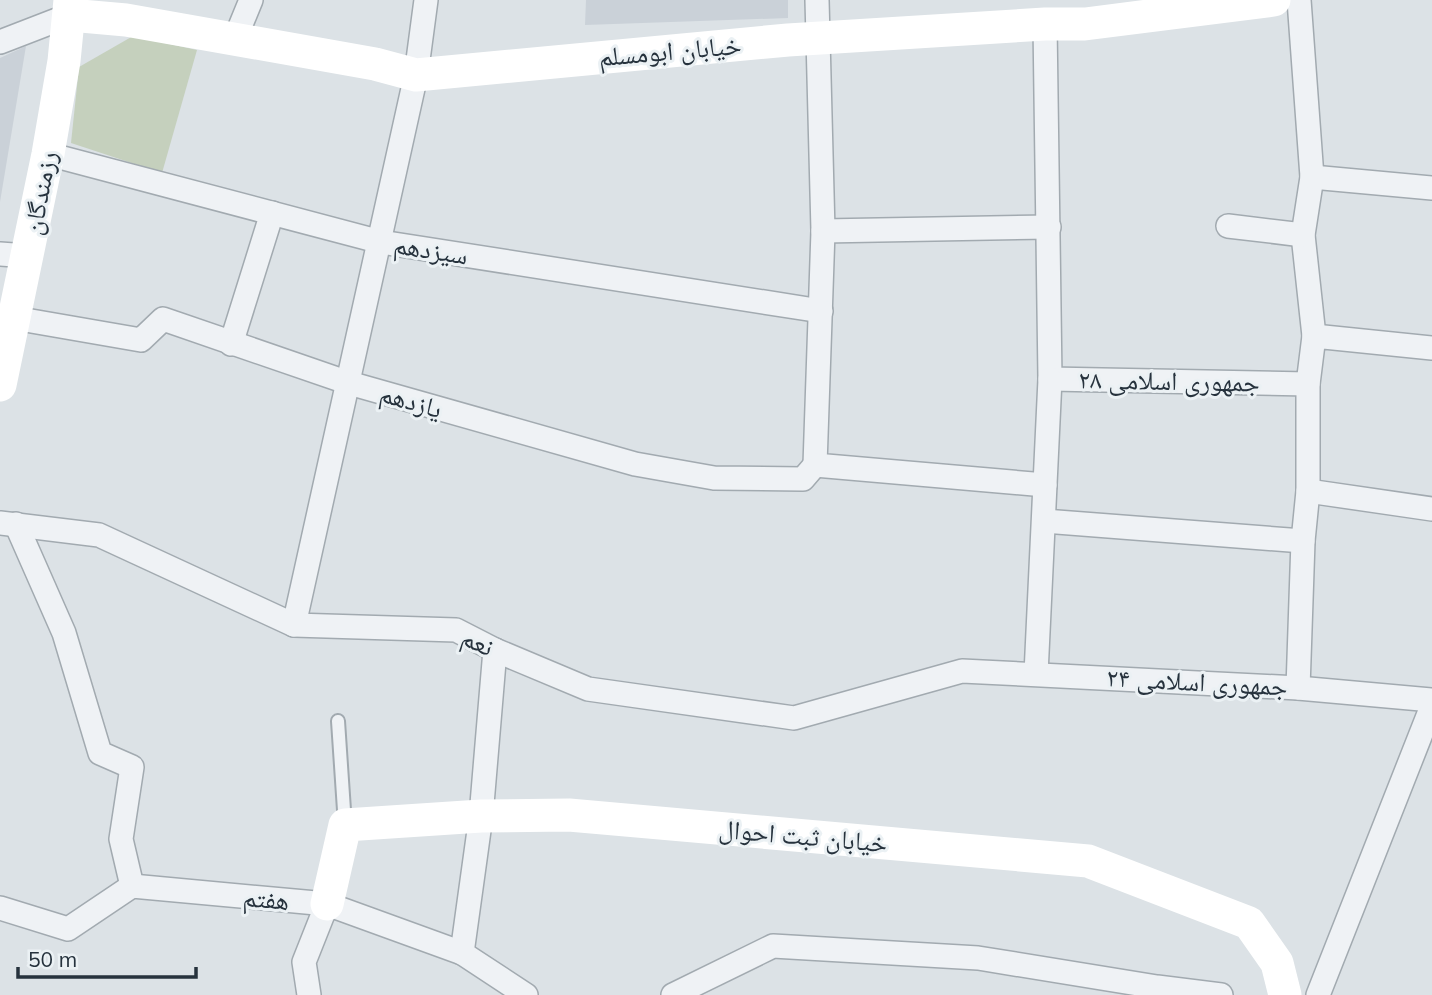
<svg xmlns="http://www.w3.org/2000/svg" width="1432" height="995" viewBox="0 0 1432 995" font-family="Mulish,'Noto Naskh Arabic',sans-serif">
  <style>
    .built { fill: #cad1d8 }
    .green { fill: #c5d0bd }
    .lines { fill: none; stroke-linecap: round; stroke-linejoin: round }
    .lane-casing { stroke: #a2aab0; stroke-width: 16 }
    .street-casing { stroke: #a2aab0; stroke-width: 26 }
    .lane { stroke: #eff2f5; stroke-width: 12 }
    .street { stroke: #eff2f5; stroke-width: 23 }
    .secondary { stroke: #fff; stroke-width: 33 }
    .labels { text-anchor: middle; stroke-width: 6; stroke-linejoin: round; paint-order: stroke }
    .street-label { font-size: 26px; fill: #26323d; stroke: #ebf1f4 }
  </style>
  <rect width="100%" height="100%" fill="#dce2e6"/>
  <g class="built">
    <path d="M586,0h202v18l-203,7z"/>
    <path d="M26,46l-26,156v-144z"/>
  </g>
  <path class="green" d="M133,36l64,14 -35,123 -91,-30 8,-76z"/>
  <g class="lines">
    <defs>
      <path id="lane" d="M338,721l7,104"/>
      <g id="street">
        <path d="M817,0l6,231 -8,234 230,20"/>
        <path d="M1299,0l13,177 -9,58 11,101"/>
        <path d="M1045,24l5,355 258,5 6,-48 118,12"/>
        <path d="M235,39l16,-39"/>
        <path d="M0,42l70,-27"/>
        <path d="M48,154l333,88 440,69"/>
        <path d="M1312,177l120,11"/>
        <path d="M1228,226l75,9"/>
        <path d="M823,231l226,-4"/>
        <path d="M0,254l28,2"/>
        <path d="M14,318l127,22 22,-21 186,64 286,81 79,14 89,1 12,-14"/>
        <path d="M231,344l41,-131"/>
        <path d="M1308,491l124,18"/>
        <path d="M1044,521l259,20"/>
        <path d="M0,523l99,12 195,90 162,5 39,20 93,39 206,29 168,-47 336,17 134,12"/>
        <path d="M16,524l48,109 36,120 32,14 -11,72 11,47"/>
        <path d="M294,625l122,-550 10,-75"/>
        <path d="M1036,674l14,-295"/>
        <path d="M1298,688l5,-147 5,-50v-107"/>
        <path d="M0,908l68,21 64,-43 195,18 135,49 64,42"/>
        <path d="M462,953l19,-137 14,-166"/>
        <path d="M309,995l-5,-33 23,-58"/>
        <path d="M673,995l100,-49 205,12 179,29 64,8"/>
        <path d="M1318,995l114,-289"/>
      </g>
    </defs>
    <use href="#lane" class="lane-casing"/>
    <use href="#street" class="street-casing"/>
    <use href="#lane" class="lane"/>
    <use href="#street" class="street"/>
    <g class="secondary">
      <path d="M70,15l56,5 249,44 41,11 372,-35 257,-16h40l189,-24"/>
      <path d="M0,385l48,-231 16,-93 6,-61"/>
      <path d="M327,904l18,-79 136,-9 88,-1 519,46 161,62 28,40 8,32"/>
    </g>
  </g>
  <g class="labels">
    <g class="street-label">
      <text transform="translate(670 51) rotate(-5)" y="9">خیابان ابومسلم</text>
      <text transform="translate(40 193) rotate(-79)" y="9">رزمندگان</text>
      <text transform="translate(431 250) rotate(9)" y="9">سیزدهم</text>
      <text transform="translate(1169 381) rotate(1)" y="9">جمهوری اسلامی ۲۸</text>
      <text transform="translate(411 401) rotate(16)" y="9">یازدهم</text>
      <text transform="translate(478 642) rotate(25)" y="9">نعم</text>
      <text transform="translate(1197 682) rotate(3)" y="9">جمهوری اسلامی ۲۴</text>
      <text transform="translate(803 836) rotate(5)" y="9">خیابان ثبت احوال</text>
      <text transform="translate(266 899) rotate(5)" y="9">هفتم</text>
    </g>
  </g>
  <path d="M18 967v10h178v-10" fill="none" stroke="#26323d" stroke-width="3.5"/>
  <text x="28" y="967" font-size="21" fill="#26323d" stroke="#ebf1f4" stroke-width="5" paint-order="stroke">50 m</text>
</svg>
